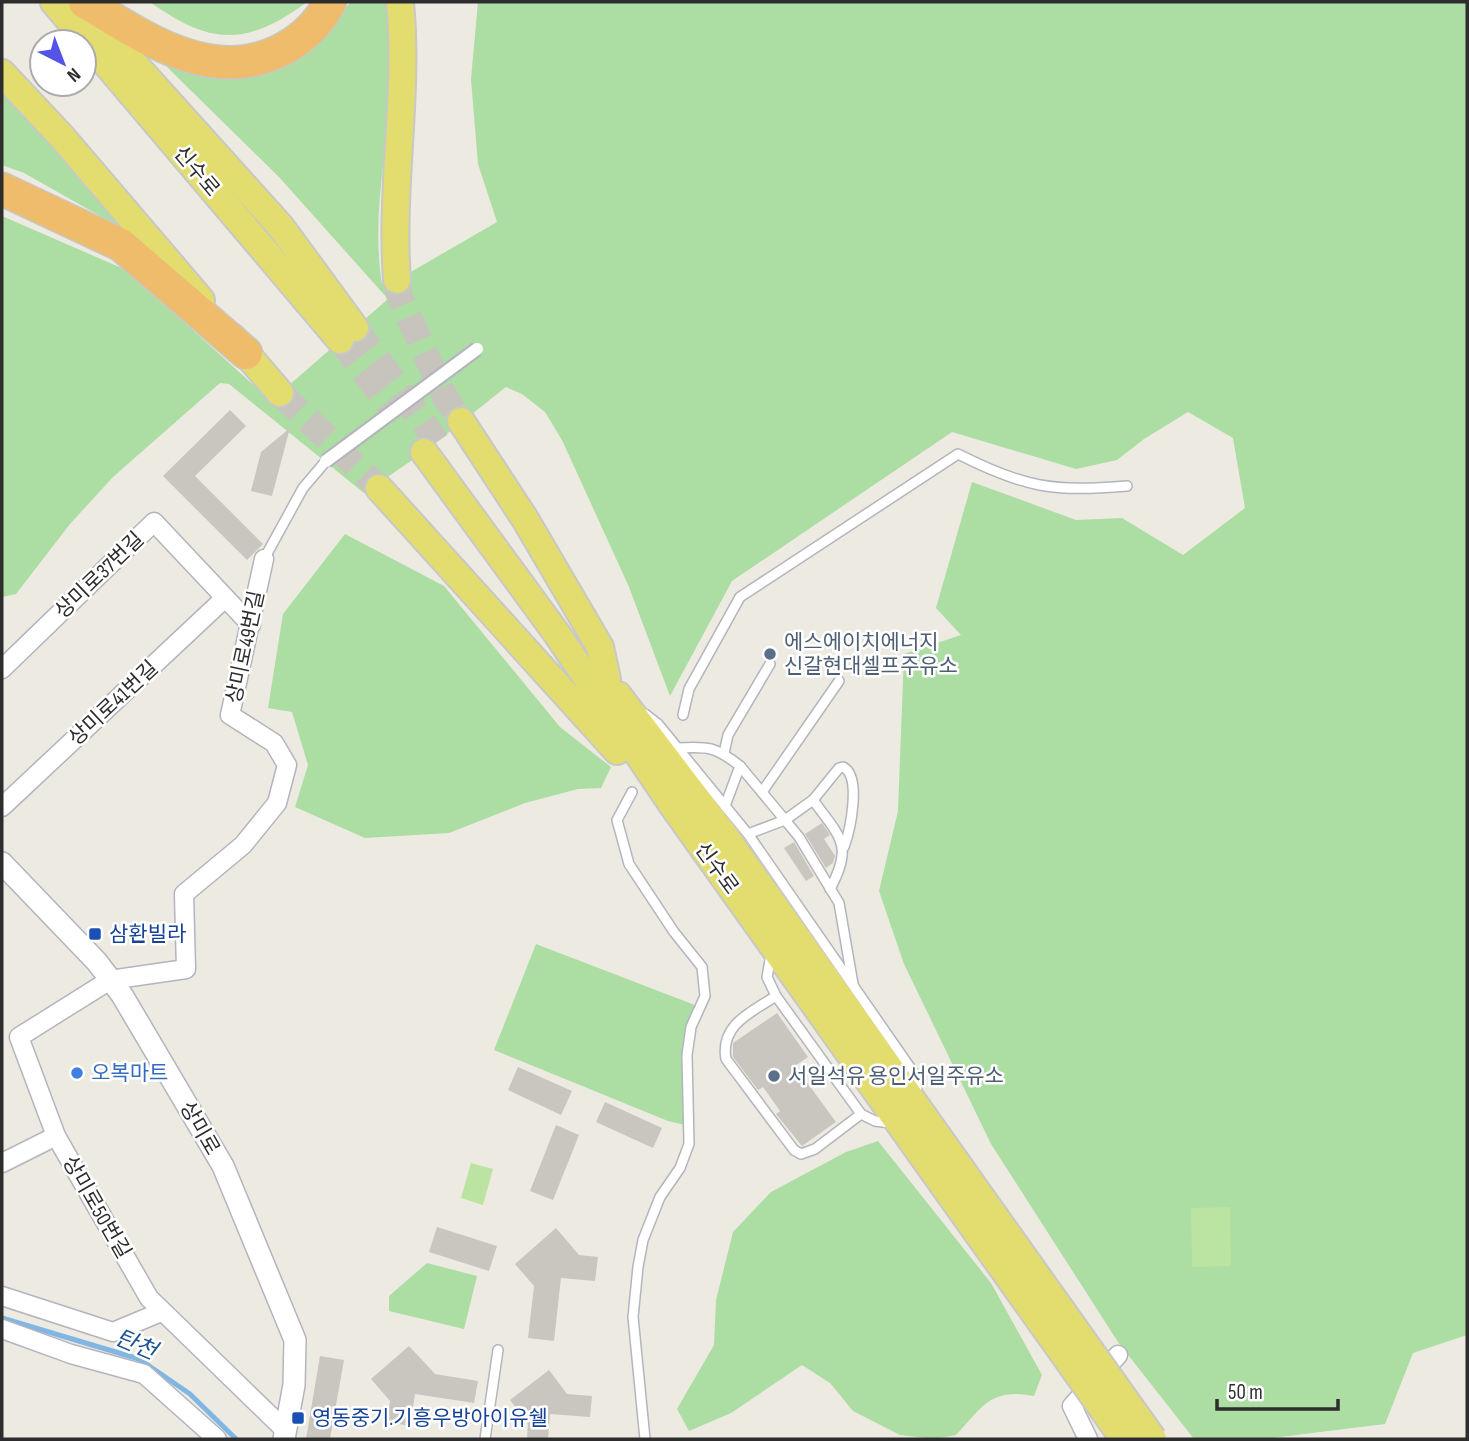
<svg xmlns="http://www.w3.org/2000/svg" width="1469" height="1441" viewBox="0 0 1469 1441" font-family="'Sofia Sans Condensed','Noto Sans KR',sans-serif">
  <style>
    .green { fill: #acdda3 }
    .pitch { fill: #bbe3a1 }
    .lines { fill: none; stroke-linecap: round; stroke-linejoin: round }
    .stream { stroke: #80b6e3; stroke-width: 5 }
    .building { fill: #c9c6c0 }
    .primary-tunnel { stroke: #c7c4bd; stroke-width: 26; stroke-dasharray: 26 13; stroke-linecap: butt }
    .service-casing { stroke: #b4b4bf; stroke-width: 12 }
    .minor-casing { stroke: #b4b4bf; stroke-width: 21 }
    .tertiary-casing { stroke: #b4b4bf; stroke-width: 24 }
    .primary-casing { stroke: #c8c8c8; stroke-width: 30 }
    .motorway-casing { stroke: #c8c8c8; stroke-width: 35 }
    .service { stroke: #fff; stroke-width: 9 }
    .minor { stroke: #fff; stroke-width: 18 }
    .tertiary { stroke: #fff; stroke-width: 21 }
    .primary { stroke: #e3dd70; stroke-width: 26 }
    .motorway { stroke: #eebc6a; stroke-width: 32 }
    .pedestrian-bridge-casing { stroke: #b4b4bf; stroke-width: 16; stroke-linecap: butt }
    .primary-bridge-casing { stroke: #c8c8c8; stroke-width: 30; stroke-linecap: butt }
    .pedestrian-bridge { stroke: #fff; stroke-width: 12 }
    .primary-bridge { stroke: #e3dd70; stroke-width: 26 }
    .service-dot { fill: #5c6f8a; stroke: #fff; stroke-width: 2.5 }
    .transit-dot { fill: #1a4fb4; stroke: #fff; stroke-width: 2.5 }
    .shop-dot { fill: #3f7fe0; stroke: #fff; stroke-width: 2.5 }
    .labels { text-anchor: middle; stroke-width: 5; stroke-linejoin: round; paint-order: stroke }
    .street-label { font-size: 21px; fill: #2d2d2d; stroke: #fff }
    .service-label { font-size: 21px; fill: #4e5e75; stroke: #fff; text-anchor: start }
    .transit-label { font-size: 21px; fill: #164399; stroke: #fff; text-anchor: start }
    .shop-label { font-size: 21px; fill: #366cbe; stroke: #fff; text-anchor: start }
    .water-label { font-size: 23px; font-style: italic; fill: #1c5392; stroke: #fff }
  </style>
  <rect width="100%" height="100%" fill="#edeae1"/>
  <g class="green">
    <path d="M150,2h157c-61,45 -97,43 -157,0z"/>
    <path d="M351,2h45c-1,26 1,54 -2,80 -7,68 -23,133 -12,202l15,-4 100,-58 -19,-58 -7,-85 7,-77h989v1333l-54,18 -28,71 -122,15h-69l-76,-97 -127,-198 -87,-180 -25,-73 19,-80 6,-157 57,-19 -25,-27 36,-126 104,38 46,-2 61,37 62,-47 -12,-70 -45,-26 -44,27 -27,21 -41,9 -124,-37 -220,149 -62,115 -41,-109 -67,-147 -17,-28 -23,-18 -16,-7 -82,65 -60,41 -104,-84 -31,-25 -9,-1 -107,94 -43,47 -54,70 -14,3v-381l124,54 143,129 11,-6 108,-94 -109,-122 -113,-111 -4,-12 25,6 137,-30z"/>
    <path d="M2,85l128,148 -106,-60 -22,-8z"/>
    <path d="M345,534l99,52 116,141 51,40 -10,21 -23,1 -53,14 -76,30 -84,5 -70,-31 13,-42 -16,-53 -24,-4 15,-94z"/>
    <path d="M536,944l164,63 -9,20 -2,99 -21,-5 -174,-71z"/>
    <path d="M878,1141l113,142 51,92 -8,21c-43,-8 -50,9 -78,39l-21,4 -35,-4 -47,-24 -23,-28 -28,-18 -71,48 -42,18 -12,-22 37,-64 2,-45 17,-68 38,-40 75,-40z"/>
    <path d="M427,1263l50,13 -13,53 -75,-18v-15z"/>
  </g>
  <g class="pitch">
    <path d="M471,1163l22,6 -10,36 -22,-7z"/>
    <path d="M1230,1207l1,59 -39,1 -1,-59z"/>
  </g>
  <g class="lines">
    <path class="stream" d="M2,1318l137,41 51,35 46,45"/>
  </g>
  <g class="building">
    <path d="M230,410l16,16 -51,50 68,68 -16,16 -84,-84z"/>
    <path d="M290,428l-18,68 -21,-5 10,-39z"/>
    <path d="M822,823l8,12 -6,4 11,17 -2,7 -7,5 -21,-34z"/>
    <path d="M794,842l20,34 -8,5 -22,-33z"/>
    <path d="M777,1013l31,44 -13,9 41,56 -34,24 -26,-32 4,-3 -17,-24 -5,3 -25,-33v-14z"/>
    <path d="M518,1067l54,24 -11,24 -53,-25z"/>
    <path d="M605,1102l57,26 -9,20 -57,-26z"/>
    <path d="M556,1125l23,10 -26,65 -23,-9z"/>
    <path d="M437,1227l60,19 -8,25 -60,-19z"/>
    <path d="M556,1228l23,27 19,2 -3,24 -34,-3 -7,63 -26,-3 6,-52 -19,-22z"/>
    <path d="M409,1346l26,28 43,7 -4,22 -59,-9 -5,32 -23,-4 3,-21 -19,-22z"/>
    <path d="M320,1356l24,4 -14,79h-24z"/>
    <path d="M549,1370l18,24 25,2 -2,21 -40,-3 -2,25h-21l1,-15 -18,-24z"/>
  </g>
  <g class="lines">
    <g class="primary-tunnel">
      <path d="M397,280l2,15 46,102 16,24"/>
      <path d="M355,328l82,114"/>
      <path d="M340,340l50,66"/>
      <path d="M280,393l99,95"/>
    </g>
    <defs>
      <g id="service">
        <path d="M264,559l39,-71 23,-27"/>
        <path d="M645,714l13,10 90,110 170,245 -2,15"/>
        <path d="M683,715l6,-26 51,-92 218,-143c67,34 95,38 169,32"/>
        <path d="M678,748c30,-2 38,-1 62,18l-15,40"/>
        <path d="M724,753l4,-18 42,-71"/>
        <path d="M740,766l45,54 28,-20c27,37 41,45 17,89"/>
        <path d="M632,792l-15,28 12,44 45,68 28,35 3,29 -14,31 -4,28 2,89 -9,24 -20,29 -17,43 -5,27 -5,50 12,122"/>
        <path d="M762,792l77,-111"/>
        <path d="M813,800l26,-32 4,-1c19,9 7,64 1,80"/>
        <path d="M748,834l37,-14 14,17 40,66 14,81"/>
        <path d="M771,955l-4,22 9,19 85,118 14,7 16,2"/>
        <path d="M776,996c-26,17 -56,29 -50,63l68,91 7,4 14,-5 46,-35"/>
        <path d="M485,1439l13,-89"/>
      </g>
      <g id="minor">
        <path d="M264,559l-34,156 44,28 13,22 -10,38 -34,42 -59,49 2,75 -76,11 -91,57 37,99 93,162 137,133"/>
        <path d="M2,669l152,-147 97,103"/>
        <path d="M2,807l223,-209"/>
        <path d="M2,1163l54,-27"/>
        <path d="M2,1296l111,36 48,-20"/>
        <path d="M2,1329l69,25 73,20 73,65"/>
        <path d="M1088,1439l-16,-33 46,-51"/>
      </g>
      <path id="tertiary" d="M2,863l95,99 25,33 101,171 72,174 -1,45 -10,54"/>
      <g id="primary">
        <path d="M54,2l286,338"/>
        <path d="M83,7l198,220 74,101"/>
        <path d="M2,73l60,64 139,163"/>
        <path d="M397,280c-7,-93 12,-186 3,-278"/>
        <path d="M233,338l47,55"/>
        <path d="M461,421l64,98 75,128 7,32"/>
        <path d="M424,452l133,182 116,172 340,477"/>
        <path d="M379,488l238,263"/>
        <path d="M618,695l104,137 308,434"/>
      </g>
      <g id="motorway">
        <path d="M85,2c57,34 124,82 192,50 24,-11 41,-27 53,-50"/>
        <path d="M2,189l119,56 125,108"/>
      </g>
    </defs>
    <use href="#service" class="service-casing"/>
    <use href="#minor" class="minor-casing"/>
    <use href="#tertiary" class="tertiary-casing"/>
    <use href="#primary" class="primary-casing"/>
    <use href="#motorway" class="motorway-casing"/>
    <use href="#service" class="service"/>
    <use href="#minor" class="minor"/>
    <use href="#tertiary" class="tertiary"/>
    <use href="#primary" class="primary"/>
    <use href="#motorway" class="motorway"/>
    <defs>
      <path id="pedestrian-bridge" d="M326,461l151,-112"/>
      <g id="primary-bridge">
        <path d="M1030,1266l123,173"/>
        <path d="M1013,1283l111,156"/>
      </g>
    </defs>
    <use href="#pedestrian-bridge" class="pedestrian-bridge-casing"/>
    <use href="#primary-bridge" class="primary-bridge-casing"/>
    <use href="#pedestrian-bridge" class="pedestrian-bridge"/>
    <use href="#primary-bridge" class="primary-bridge"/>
  </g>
  <g class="service-dot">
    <circle cx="770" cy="654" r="7"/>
    <circle cx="774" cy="1076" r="7"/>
  </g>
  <g class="transit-dot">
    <rect x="88" y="927" width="14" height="14" rx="3.5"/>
    <rect x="291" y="1411" width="14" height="14" rx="3.5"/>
  </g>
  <circle class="shop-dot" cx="77" cy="1073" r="7"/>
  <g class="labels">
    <g class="street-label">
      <text transform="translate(197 171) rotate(50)" y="7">신수로</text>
      <text transform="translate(99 575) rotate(-44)" y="7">상미로37번길</text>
      <text transform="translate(245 647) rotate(-78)" y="7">상미로49번길</text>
      <text transform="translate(113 703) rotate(-43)" y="7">상미로41번길</text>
      <text transform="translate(717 868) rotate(54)" y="7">신수로</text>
      <text transform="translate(200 1128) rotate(60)" y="7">상미로</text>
      <text transform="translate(97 1207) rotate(60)" y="7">상미로50번길</text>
    </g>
    <g class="service-label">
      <text x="784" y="649">에스에이치에너지<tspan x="784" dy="24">신갈현대셀프주유소</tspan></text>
      <text x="788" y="1083">서일석유 용인서일주유소</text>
    </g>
    <g class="transit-label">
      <text x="109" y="941">삼환빌라</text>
      <text x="312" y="1425">영동중기.기흥우방아이유쉘</text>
    </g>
    <g class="shop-label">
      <text x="91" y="1080">오복마트</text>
    </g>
    <g class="water-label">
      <text transform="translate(136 1344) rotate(23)" y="8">탄천</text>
    </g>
  </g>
  <rect width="1469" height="1441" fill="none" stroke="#2d2d2d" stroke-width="7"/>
  <g transform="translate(63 63) rotate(138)"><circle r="33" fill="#ffffff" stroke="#ababab" stroke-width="2"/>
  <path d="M0-5L12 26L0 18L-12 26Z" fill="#5353e8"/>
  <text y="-10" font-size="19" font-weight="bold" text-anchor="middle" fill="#2d2d2d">N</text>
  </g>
  <path d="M1217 1399v10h121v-10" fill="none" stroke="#2d2d2d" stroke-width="3.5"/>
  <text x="1228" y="1399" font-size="21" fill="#2d2d2d" stroke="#ffffff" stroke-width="5" paint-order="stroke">50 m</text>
</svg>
